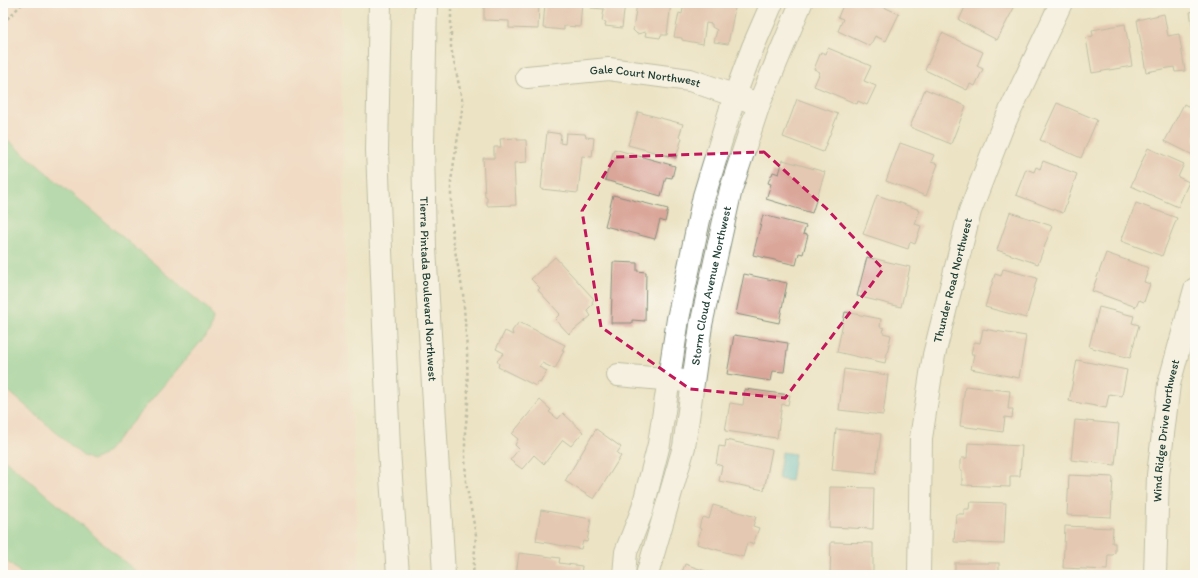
<svg xmlns="http://www.w3.org/2000/svg" width="1198" height="578" viewBox="0 0 1198 578" font-family="Itim,sans-serif">
  <style>
    .built { fill: #f6d1c5 }
    .green { fill: #78cd90; stroke: #4c8562 }
    .water { fill: #5ec7d9; stroke: #3e8286 }
    .building { fill: #daa69a }
    .lines { fill: none; stroke-linecap: round; stroke-linejoin: round }
    .minor-casing { stroke: #86907c; stroke-width: 24 }
    .major-casing { stroke: #86907c; stroke-width: 24 }
    .path { stroke: #86907c; stroke-width: 2.5; stroke-dasharray: 3 3; stroke-linecap: butt }
    .minor { stroke: #fff; stroke-width: 22 }
    .major { stroke: #fff; stroke-width: 22 }
    .marked { fill: none; stroke: #c2185b; stroke-width: 3; stroke-dasharray: 8 5; stroke-linejoin: round }
    .labels { text-anchor: middle; stroke-width: 3; stroke-linejoin: round; paint-order: stroke }
    .street-label { font-size: 12px; fill: #1f3d34; stroke: #fdfcf7 }
  </style>
  <rect width="100%" height="100%" fill="#fdfcf7"/>
  <filter id="ink" filterUnits="userSpaceOnUse"><feTurbulence type="fractalNoise" baseFrequency=".025" numOctaves="2"/><feDisplacementMap in="SourceGraphic" scale="8" xChannelSelector="R" yChannelSelector="G"/><feConvolveMatrix kernelMatrix="1 2 1 2 8 2 1 2 1" color-interpolation-filters="sRGB"/></filter>
  <filter id="wash" filterUnits="userSpaceOnUse"><feTurbulence type="fractalNoise" baseFrequency=".012" numOctaves="4" result="noise"/><feDisplacementMap in="SourceGraphic" scale="16" xChannelSelector="R" yChannelSelector="G"/><feGaussianBlur stdDeviation="0.9" result="paint"/><feColorMatrix in="noise" values="0 0 0 0 0 0 0 0 0 0 0 0 0 0 0 0 0 1.4 0 .05"/><feComposite in="paint" operator="in"/></filter>
  <g filter="url(#wash)">
    <rect width="100%" height="100%" fill="#ece3c4"/>
    <path class="built" d="M10,3h185l145,5 6,296 14,271h-357v-569z"/>
    <g class="green">
      <path d="M3,136l205,173 5,9 -3,13 -106,124 -12,5 -9,-4 -80,-70z"/>
      <path d="M3,458l136,116v1h-116l-20,-17z"/>
    </g>
    <path class="water" d="M782,452l13,2 -4,27 -13,-2z"/>
    <g id="blocks">
      <g class="building">
        <path d="M484,3l55,1 -1,25 -29,-1v-7l-25,-1z"/>
        <path d="M545,3h37l-2,24 -16,-1v4l-21,-2z"/>
        <path d="M591,3h34l-3,25 -17,-2 1,-4 -4,-1 2,-12 -13,-1z"/>
        <path d="M637,3h34l-4,32h-6l-1,3 -15,-2 1,-4 -9,2 -4,-4z"/>
        <path d="M684,3h52l-8,41 -14,-2 3,-12 -5,-3v-3l-6,-1 -3,21 -21,-4v-2l-8,-1 5,-24 3,1z"/>
        <path d="M844,3h31l24,11 -13,27 -11,-5 -5,10 -32,-15 5,-12 -5,-2z"/>
        <path d="M967,3h47l2,1 -19,36 -38,-20z"/>
        <path d="M1195,11v26h-1l-4,-25z"/>
        <path d="M1164,14l4,22 11,-2 6,37 -10,1 -1,-5 -28,5 -9,-52z"/>
        <path d="M1125,24l7,42 -40,7 -6,-35 7,-2 -1,-6z"/>
        <path d="M942,33l41,19 -6,14 6,3 -8,17 -5,-2 -3,6 -42,-20z"/>
        <path d="M828,48l43,18 -7,15 12,5 -9,19 -9,-4 -1,3 -43,-18 6,-14 -6,-3 7,-17 5,2z"/>
        <path d="M925,89l41,17 -15,38 -41,-17z"/>
        <path d="M797,99l41,15 -15,38 -40,-15z"/>
        <path d="M1057,103l40,17 -16,38 -41,-18z"/>
        <path d="M1184,104l11,6v46l-30,-15z"/>
        <path d="M638,112l45,12 -4,13 3,1 -6,20 -48,-13z"/>
        <path d="M547,132l14,2 -1,9 5,1 1,-11 19,1 1,3 8,1 -2,19 -10,-1 -4,37 -37,-4z"/>
        <path d="M517,138v2h9l1,22 -13,1 2,42 -29,1v-9h-2l-2,-39h11v-11h7l-1,-8z"/>
        <path d="M900,143l34,12 -3,7 7,2 -12,32 -40,-15z"/>
        <path d="M1148,148l36,16 -6,13 11,5 -11,25 -47,-21z"/>
        <path d="M614,149l61,17 -3,12 -6,-1 -5,19 -56,-16z"/>
        <path d="M783,160l42,12 -13,41 -46,-14 5,-15 -3,-1 3,-8h1l1,-3 6,2z"/>
        <path d="M1043,161l34,13 -14,39 -47,-18 10,-26 8,3 2,-5 4,2z"/>
        <path d="M613,195l55,14 -3,13 -5,-2 -5,19 -50,-13z"/>
        <path d="M877,195l43,15 -5,14 6,2 -6,18 -5,-2 -2,7 -45,-15z"/>
        <path d="M1136,203l41,15 -15,38 -41,-15z"/>
        <path d="M1010,212l42,14 -14,38 -41,-14z"/>
        <path d="M763,215l43,11 -3,8 5,1 -5,19 -4,-1 -3,12 -43,-10z"/>
        <path d="M1106,253l43,15 -5,14 6,2 -6,18 -5,-2 -3,7 -44,-16z"/>
        <path d="M555,257l39,42 -2,3 1,2 -6,6 4,6 -22,18 -14,-15 5,-5 -22,-24 2,-2 -9,-9z"/>
        <path d="M867,257l43,10 -9,40 -44,-11z"/>
        <path d="M613,262l24,1v8l9,1 -1,49 -13,-1v3h-21z"/>
        <path d="M1003,269l34,9 -11,40 -41,-11 10,-33 6,2z"/>
        <path d="M744,274l43,9 -8,40 -43,-9z"/>
        <path d="M1099,307l35,9 -2,7 7,2 -9,33 -41,-11z"/>
        <path d="M845,312l36,7 -1,8 4,1 -1,5 8,2 -6,28 -48,-11z"/>
        <path d="M519,322l46,23 -3,5h2l-9,19 -13,-6 -3,4 8,4 -7,12 -2,-1 -2,4 -38,-19 1,-3 -2,-3 7,-8 -8,-4 9,-18 8,4 -1,-4z"/>
        <path d="M983,329l43,7 -7,42 -48,-9 3,-15h-3l2,-9 2,-3 5,1z"/>
        <path d="M734,335l54,8 -4,29 -11,-1 -2,10 -44,-7z"/>
        <path d="M1077,360l50,10 -5,26 -13,-2 -3,14 -37,-7z"/>
        <path d="M844,369l44,6 -5,40 -44,-5z"/>
        <path d="M965,386l45,5 -2,18h5l-1,9 -7,-1 -2,15 -43,-6z"/>
        <path d="M745,389l45,6 -2,10 -6,-1 -5,34 -52,-7 5,-28 13,2z"/>
        <path d="M540,400l11,10 -2,2 9,7 5,-6 20,19 -12,14 -8,-6 -19,24 -10,-9 -12,14 -12,-9 9,-11 -4,-4 3,-6 -6,-5z"/>
        <path d="M1075,420l44,4 -4,41 -44,-5z"/>
        <path d="M596,429l25,18 -4,6 4,3 -27,43 -29,-18z"/>
        <path d="M836,429l45,5 -5,40 -44,-4z"/>
        <path d="M726,440l46,10 -8,40 -45,-9 3,-15 -6,-2 3,-18 6,1z"/>
        <path d="M968,443l54,3 -2,30h-10v11l-48,-2v-15h-2v-9l2,-3h5z"/>
        <path d="M1069,475l44,2 -2,40 -44,-2z"/>
        <path d="M830,487l44,1 -1,41 -44,-2z"/>
        <path d="M970,502l36,1 -2,41 -50,-2 2,-28h8v-5h5z"/>
        <path d="M713,505l43,12 -3,9 6,2 -6,16 -6,-1 -4,14 -46,-13 4,-15 -2,-1 2,-8 3,-3 5,2z"/>
        <path d="M541,510l50,9 -4,23 -4,-1 -2,8 -45,-8z"/>
        <path d="M1065,526l48,2 -1,15h3v9l-2,3h-5l-1,15 -44,-2z"/>
        <path d="M831,542l42,1v32h-43z"/>
        <path d="M519,553l41,5 -1,5 23,3 -1,9h-65z"/>
        <rect x="955" y="563" width="44" height="12"/>
        <path d="M685,564l32,11h-36z"/>
      </g>
    </g>
  </g>
  <g filter="url(#ink)">
    <use href="#blocks" fill-opacity="0" stroke="#86907c" stroke-width="1"/>
    <g class="lines">
      <defs>
        <g id="minor">
          <path id="s1" d="M527,77l82,-8 81,11 60,21"/>
          <path d="M618,375l67,6"/>
          <path d="M624,575l2,-23 16,-41 17,-67 19,-125 26,-123 31,-101 18,-48 19,-44"/>
          <path id="s2" d="M647,575l37,-128 17,-122 30,-136 28,-85 42,-101"/>
          <path id="s3" d="M919,575l2,-137 13,-83 36,-144 32,-83 59,-125"/>
          <path id="s4" d="M1155,575l3,-100 11,-91 26,-95"/>
        </g>
        <g id="major">
          <path d="M380,3l-3,147 12,300 9,125"/>
          <path id="s5" d="M426,3l-3,142 2,103 19,327"/>
        </g>
      </defs>
      <use href="#minor" class="minor-casing"/>
      <use href="#major" class="major-casing"/>
      <g class="path">
        <path d="M451,3v45l12,56 -12,77v30l2,29 10,53 4,57 1,56 -3,26v23l1,28 10,52 -3,40"/>
        <path d="M3,23l20,-20"/>
      </g>
      <use href="#minor" class="minor"/>
      <use href="#major" class="major"/>
    </g>
  </g>
  <path d="M0 0H1198V578H0ZM764,152l62,56 57,61 -98,129 -95,-9 -89,-62 -19,-116 33,-54z" fill="#ece3c4" fill-opacity=".55" fill-rule="evenodd"/>
  <path class="marked" d="M764,152l62,56 57,61 -98,129 -95,-9 -89,-62 -19,-116 33,-54z"/>
  <g class="labels">
    <g class="street-label">
      <text dy="4" stroke="none"><textPath href="#s1" startOffset="119">Gale Court Northwest</textPath></text>
      <text dy="4" stroke="none"><textPath href="#s3" startOffset="298">Thunder Road Northwest</textPath></text>
      <text dy="4" stroke="none"><textPath href="#s2" startOffset="297">Storm Cloud Avenue Northwest</textPath></text>
      <text dy="4" stroke="none"><textPath href="#s5" startOffset="286">Tierra Pintada Boulevard Northwest</textPath></text>
      <text dy="4" stroke="none"><textPath href="#s4" startOffset="145">Wind Ridge Drive Northwest</textPath></text>
    </g>
  </g>
  <rect width="1198" height="578" fill="none" stroke="#fdfcf7" stroke-width="16"/>
</svg>
